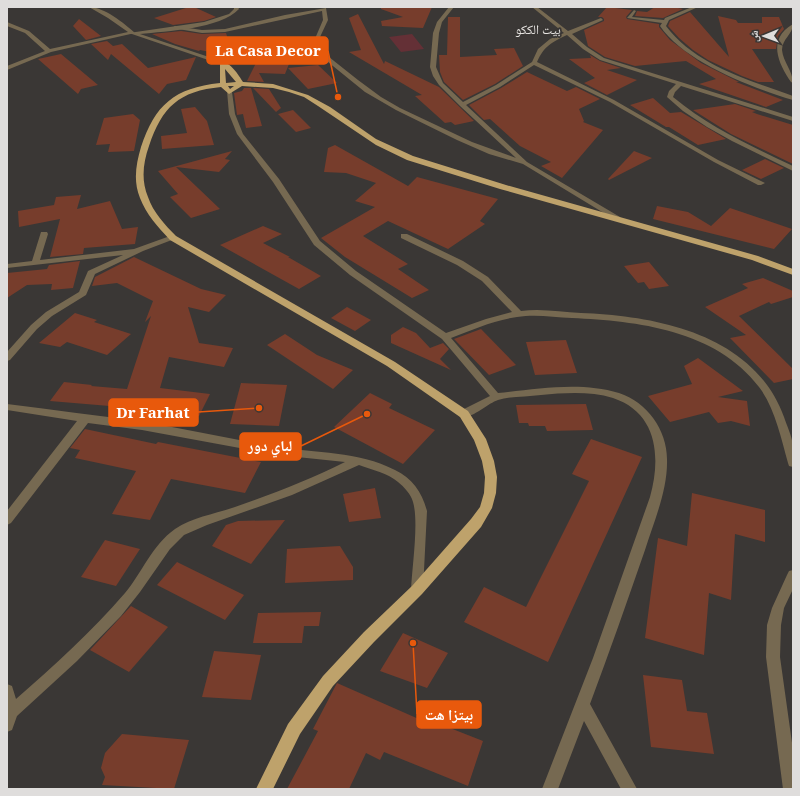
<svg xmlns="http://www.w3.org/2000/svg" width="800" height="796" viewBox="0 0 800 796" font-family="Georgia,'Noto Naskh Arabic',serif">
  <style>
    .green { fill: #643036 }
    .building { fill: #773d2c }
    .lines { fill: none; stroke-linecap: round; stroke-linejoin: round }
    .minor { fill: #766951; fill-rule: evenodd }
    .tertiary { fill: #766951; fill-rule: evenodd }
    .trunk { fill: #bea26b; fill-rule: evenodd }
    .labels { text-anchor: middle; stroke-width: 3.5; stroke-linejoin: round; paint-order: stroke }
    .far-quarter-label { font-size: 13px; fill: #e7e4e1; stroke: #3a3735 }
    .leader { fill: none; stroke: #e8590c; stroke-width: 1.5 }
    .callout-dot { fill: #e8590c; stroke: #3a3735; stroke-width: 1.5 }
    .callout { fill: #e8590c; stroke: #e8590c; stroke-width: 1.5 }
    .callout-label { font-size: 15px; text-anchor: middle; font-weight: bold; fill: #fff }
  </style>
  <rect width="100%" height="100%" fill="#3a3735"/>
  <path class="green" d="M412,34l12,15 -23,3 -12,-15z"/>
  <g class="building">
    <path d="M189,7h5l22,10 -12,4 -31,4 -19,-7z"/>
    <path d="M381,7h51l-9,21 -41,-2 -1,-5 22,-4 -22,-8z"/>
    <path d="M607,7l25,3 -6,7 1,2 32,5v3l11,13 31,23 38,19h-3l47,18 -17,7 -67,-23 17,-5 -30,-18 -51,5 -30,-9 -17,-11 -4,-16 20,-9v-2l-2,-2h-4z"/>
    <path d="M655,7h18l10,2 -20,9 -28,-2 2,-5 10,1z"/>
    <path d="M690,12l39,45 -11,-41 18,4 2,3h24v-6h17l5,12 -6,7 -2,13h-24l22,33h-16l-16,-6 -34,-16 -15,-10 -14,-12 -11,-12 2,-5z"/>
    <path d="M358,14l26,50 1,-3 54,26 35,34 -19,4 -4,-3 -6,1 -30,-27 7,-1 -73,-43 12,-2 -12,-32z"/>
    <path d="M448,17h12v40l37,-2 -3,-6 20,-1 9,18 -28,18 -32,16 -19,-18 -4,-10 -1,-17h8z"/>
    <path d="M79,19l22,17 -15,4 -13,-14z"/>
    <path d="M181,31l21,3 24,-1 6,18 -22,1 -10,-2 -1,1 -24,-7 -23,-10z"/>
    <path d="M107,41l6,5 9,-2 26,24 48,-11 -10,23 -19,4 -8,10 -48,-40 -3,6 -17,-16z"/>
    <path d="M271,46h9l11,13 -6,15 -26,-1 5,9 -17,-1 9,-18z"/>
    <path d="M61,54l37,31 -17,4 -3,5 -40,-35z"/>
    <path d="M590,55l10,6 21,7 -14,2 30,10 -30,15 -23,-12 11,-5 -26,-19 22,-1z"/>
    <path d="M318,65l19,18 -29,6 -20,-21z"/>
    <path d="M527,72l40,19 9,-4 24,12 -21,10 5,12 -1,1 20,8 -41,48 -21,-12 10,-4 -31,-16 -30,-27 -6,1 -15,-15 32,-17z"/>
    <path d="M244,88h7l11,38 -16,2 -3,-14 -6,1 -3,-22 8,-2z"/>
    <path d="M253,88l16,1 12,19 -5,4z"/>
    <path d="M653,98l17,15 11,-1 45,27 -28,6 -29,-18h-3l-36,-22z"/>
    <path d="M735,104l21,7 -4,1 5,2 36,11v39l-62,-30 -38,-24z"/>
    <path d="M195,107l12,14 7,24 -52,4 -1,-13 26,-3 -6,-24z"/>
    <path d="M293,110l18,18 -15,4 -18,-18z"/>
    <path d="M133,114l7,6 -6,31 -26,1 2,-8 -14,1 8,-27z"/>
    <path d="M335,145l73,41 9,-9 81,22 -18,22 5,3 -37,25 -60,-28 -25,15 45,28 -10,5 31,21 -17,8 -67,-41 -24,-19 54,-31 -20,-6 21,-18 -30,-10 -22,-1 4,-24z"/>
    <path d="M232,151l-7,8 5,1 -11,12 -43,-5 44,42 -29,9 -21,-21 8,-3 -20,-23z"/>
    <path d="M634,151l18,7 -43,22 -1,-1z"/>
    <path d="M765,159l19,9 -23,11 -19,-9z"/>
    <path d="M81,195l-4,14 33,-8 12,28 16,-2 -3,17 -51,4 -1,6 -33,3 10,-38 -41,8 -1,-16 36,-6 2,-8z"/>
    <path d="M657,206l31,6 23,14 19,-18 62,21 -18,20 -121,-30z"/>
    <path d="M263,226l19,8 -19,9 27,14h-2l33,19 -22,13 -79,-44z"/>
    <path d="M134,257l67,32 25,6 -17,17 -21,-5 11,36 34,5 -9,19 -55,-10 -9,31 50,6 -11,22 -42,-6 -107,-9 14,-19 28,3 -1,1 36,3 24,-73 -6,6 8,-21 -36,-18 -25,3 3,-9z"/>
    <path d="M80,261l-7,27 -22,2 1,-6 -25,1 -20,13v-25l40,-4 2,-4z"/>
    <path d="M649,262l20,24 -20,3 -5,-7 -6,1 -14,-17z"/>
    <path d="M763,278l30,13v6l-22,7 -2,-2 -30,14 54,53v10l-19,4 -44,-45 16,-3 -41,-28 43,-19 -6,-4z"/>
    <path d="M347,307l24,13 -16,11 -24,-13z"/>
    <path d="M75,313l22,7 -3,2 37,12 -24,21 -40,-13 -7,5 -21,-4z"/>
    <path d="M403,327l13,6 14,15 13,-5 6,6 -9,10 11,11 -60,-27v-8z"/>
    <path d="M481,329l35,36 -27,10 -35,-36z"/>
    <path d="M285,334l32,21 36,15 -20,19 -66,-44z"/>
    <path d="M566,340l11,33 -42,2 -9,-33z"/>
    <path d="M698,358l45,33 -25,6 29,4 3,25 -19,-5 -13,2 -9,-11 -39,10 -22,-26 44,-12 -8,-18z"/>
    <path d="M241,383l46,2 -8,41 -49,-2z"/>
    <path d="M370,393l22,11 -3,4 46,22 -32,34 -69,-37z"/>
    <path d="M586,404l7,26 -46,1 -2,-5h-16l-1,-3h-9l-3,-18z"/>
    <path d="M85,429l71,15 2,-2 103,20 -16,31 -74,-14 -21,41 -38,-6 24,-43 -61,-13 5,-8 -10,-2z"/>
    <path d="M591,439l51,18 -94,205 -84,-40 20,-35 42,20 63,-126 -17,-7z"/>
    <path d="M375,488l6,30 -32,4 -6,-28z"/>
    <path d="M692,493l73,17v32l-30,-8 -4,66 -22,-7 -5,62 -59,-17 13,-100 29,8z"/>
    <path d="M285,520l-34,44 -39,-18 14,-21 12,-4z"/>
    <path d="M105,540l35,9 -24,37 -35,-9z"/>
    <path d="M340,546l13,21v13l-68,3 2,-34z"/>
    <path d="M177,562l67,33 -19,25 -68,-35z"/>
    <path d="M131,606l37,21 -39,45 -39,-22z"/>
    <path d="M321,612l-2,14h-15l-2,17h-49l5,-30z"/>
    <path d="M403,633l45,20 -21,35 -47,-17z"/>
    <path d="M214,651l47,4 -10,45 -49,-3z"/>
    <path d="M643,675l39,5 5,31 20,2 7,41 -63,-7z"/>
    <path d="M337,683l84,37 1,-3 61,24 -15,45 -84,-34 -4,8 -14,-7 -17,36h-62l31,-58 -5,-2z"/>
    <path d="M122,734l67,6 -15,49 -72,-4 3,-8 -4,-9 4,-15z"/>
  </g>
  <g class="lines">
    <g class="minor">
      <path d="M89,7c15,0 35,16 46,26l-84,19 -44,18v-4l38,-15 -20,-18 -18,-7v-4l22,9 21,18 78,-17 -20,-14z"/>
      <path d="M449,7h5l-12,15 -3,11 -3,34 7,16 20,19 33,-17 36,-23 6,-13 12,-10 14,-6 -32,-26h5l31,24 33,-13 2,2 -31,14 15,13 17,11 189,59v4l-112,-35 -6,6 -2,5c36,30 78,49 120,69v5l-61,-30 -25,-14 -24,-16 -16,-14 2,-6 7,-7 -76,-24 -17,-11 -16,-14c-15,7 -23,11 -30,27l77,38 104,60 47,23 -4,2h-3l-44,-23 -104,-60 -76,-37 -34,22 -34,18 61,57 93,55 1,2 -4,2 -94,-57 -34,-10 -32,-14 -61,-30 -31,-18 -37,-30 -11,-13 -3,-8 9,-21 -1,-9 -97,21 -23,1 -30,-5 3,-2 27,4 23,-1 60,-14 41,-7 2,12 -8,17 1,9 8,11 29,23 23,17 19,11 72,34 44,16 -56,-52 -21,-21 -6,-9 -3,-9 3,-34 4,-11z"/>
      <path d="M692,7h6l-29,13 -3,6c29,39 83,54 127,70v4c-40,-12 -109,-38 -133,-74l2,-3 -35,-5 7,-8 2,1 -4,6 32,3 1,-2z"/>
      <path d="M793,24c0,10 -11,15 -11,26 1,12 11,21 11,33l-2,-1c-13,-19 -24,-43 2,-58z"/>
      <path d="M227,91l5,1 3,22 8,20 36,45 41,62 36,30 90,62 40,-14 26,-7 -30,-31 -25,-16 -56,-27v-4h6l56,27 25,16 33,34c20,-3 40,1 60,2 78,3 173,22 203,104 3,9 8,19 9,29 1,7 0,14 0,21l-4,-1 -1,-3c-7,-25 -13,-55 -29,-76 -43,-57 -122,-66 -187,-69 -19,-1 -37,-4 -55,-1 -23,3 -45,13 -66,21l47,55c39,-4 82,-12 121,0 28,9 48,37 48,66 1,31 -13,62 -22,91 -18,52 -36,103 -55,154l47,85h-16l-37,-68 -26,68h-16l51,-131 57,-161c11,-39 8,-84 -37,-99 -23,-7 -49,-5 -72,-3 -14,2 -30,1 -43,5 -10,3 -27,20 -38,17l-1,-3 1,-3 30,-15 -48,-57 -92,-64 -36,-30 -41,-63 -36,-48 -8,-20z"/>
      <path d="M41,232h6l1,2 -8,26 94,-11 36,-13h6l1,2 -34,13 -48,23 -9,21 -34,21 -15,13 -27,31 -3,1v-9l24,-27 15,-13 33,-20 9,-21 35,-16 -116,13v-4l25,-3z"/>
      <path d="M7,404c45,6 90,11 135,18 45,7 90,17 134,25 40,6 82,4 119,23 17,8 27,22 32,41l-4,79 -2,4 -4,1 -4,-1 -2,-4c1,-23 8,-68 2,-88 -2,-8 -9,-15 -15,-20 -10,-9 -26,-12 -39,-17l-67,30 -85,30 -23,10 -14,14 -30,43 -19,24 -44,45 -60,55 -5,14 -5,2v-48l5,2 4,13c38,-33 75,-67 109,-106 17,-20 27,-48 50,-64 18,-12 40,-15 60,-22 37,-13 74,-27 110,-45l-67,-7 -136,-25 -54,-7 -77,100 -4,2v-14l70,-90 -70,-11z"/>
      <path d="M793,570v19l-9,19 -3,17 -1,32 13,93v39h-10l-17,-132 1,-32 5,-17 15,-33 2,-4z"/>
    </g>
    <path class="tertiary" d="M234,7h4l1,2c-19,20 -72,22 -99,25l84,28v2h-4l-91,-31 75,-11 25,-8 5,-5z"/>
    <path class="trunk" d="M220,62c10,-1 18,12 23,20l30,2 35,11 22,12 46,32 37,17 93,29 252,71 35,13v6l-41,-15 -252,-71 -93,-29 -31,-15 -58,-39 -14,-9 -15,-5 -16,-4 -31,-2 -13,8 -8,-7c-42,4 -59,20 -72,59 -6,17 -8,34 -1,51 5,15 17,28 28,39l219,126 73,49 18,28 8,22 3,16 -1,16 -4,15 -11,19 -59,67 -48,48 -41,44 -33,48 -27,55h-17l32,-65 35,-48 41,-44 48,-46 59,-67 9,-12 4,-14 1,-16 -3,-16 -8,-21 -14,-23 -73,-51 -217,-126c-12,-13 -24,-26 -30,-42 -7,-17 -4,-34 1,-51 14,-42 33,-59 79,-64zM225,69l11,13 -10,1zM228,86h6l-4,3z"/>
  </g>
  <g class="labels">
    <g class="far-quarter-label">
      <text x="538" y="34">بيت الككو</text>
    </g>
  </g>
  <path class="leader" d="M338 97L328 51M259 408L198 412M367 414L301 446M413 643L417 714"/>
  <g class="callout-dot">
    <circle cx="338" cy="97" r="4"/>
    <circle cx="259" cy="408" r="4"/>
    <circle cx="367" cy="414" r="4"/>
    <circle cx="413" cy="643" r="4"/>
  </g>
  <g class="callout">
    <rect x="207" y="37" width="121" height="27" rx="4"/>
    <rect x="109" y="399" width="89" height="27" rx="4"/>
    <rect x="240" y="433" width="61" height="27" rx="4"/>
    <rect x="417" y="701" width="64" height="27" rx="4"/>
  </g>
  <g class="callout-label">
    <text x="268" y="56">La Casa Decor</text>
    <text x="153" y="418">Dr Farhat</text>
    <text x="270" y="451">لباي دور</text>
    <text x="449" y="720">بيتزا هت</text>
  </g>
  <rect width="800" height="796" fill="none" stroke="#dfdddc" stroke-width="16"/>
  <g transform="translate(764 36) rotate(269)" stroke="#3a3735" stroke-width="3" paint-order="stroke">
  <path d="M0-3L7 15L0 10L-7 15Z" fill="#dfdddc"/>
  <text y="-6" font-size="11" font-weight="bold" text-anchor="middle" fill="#dfdddc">ش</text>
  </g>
</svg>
